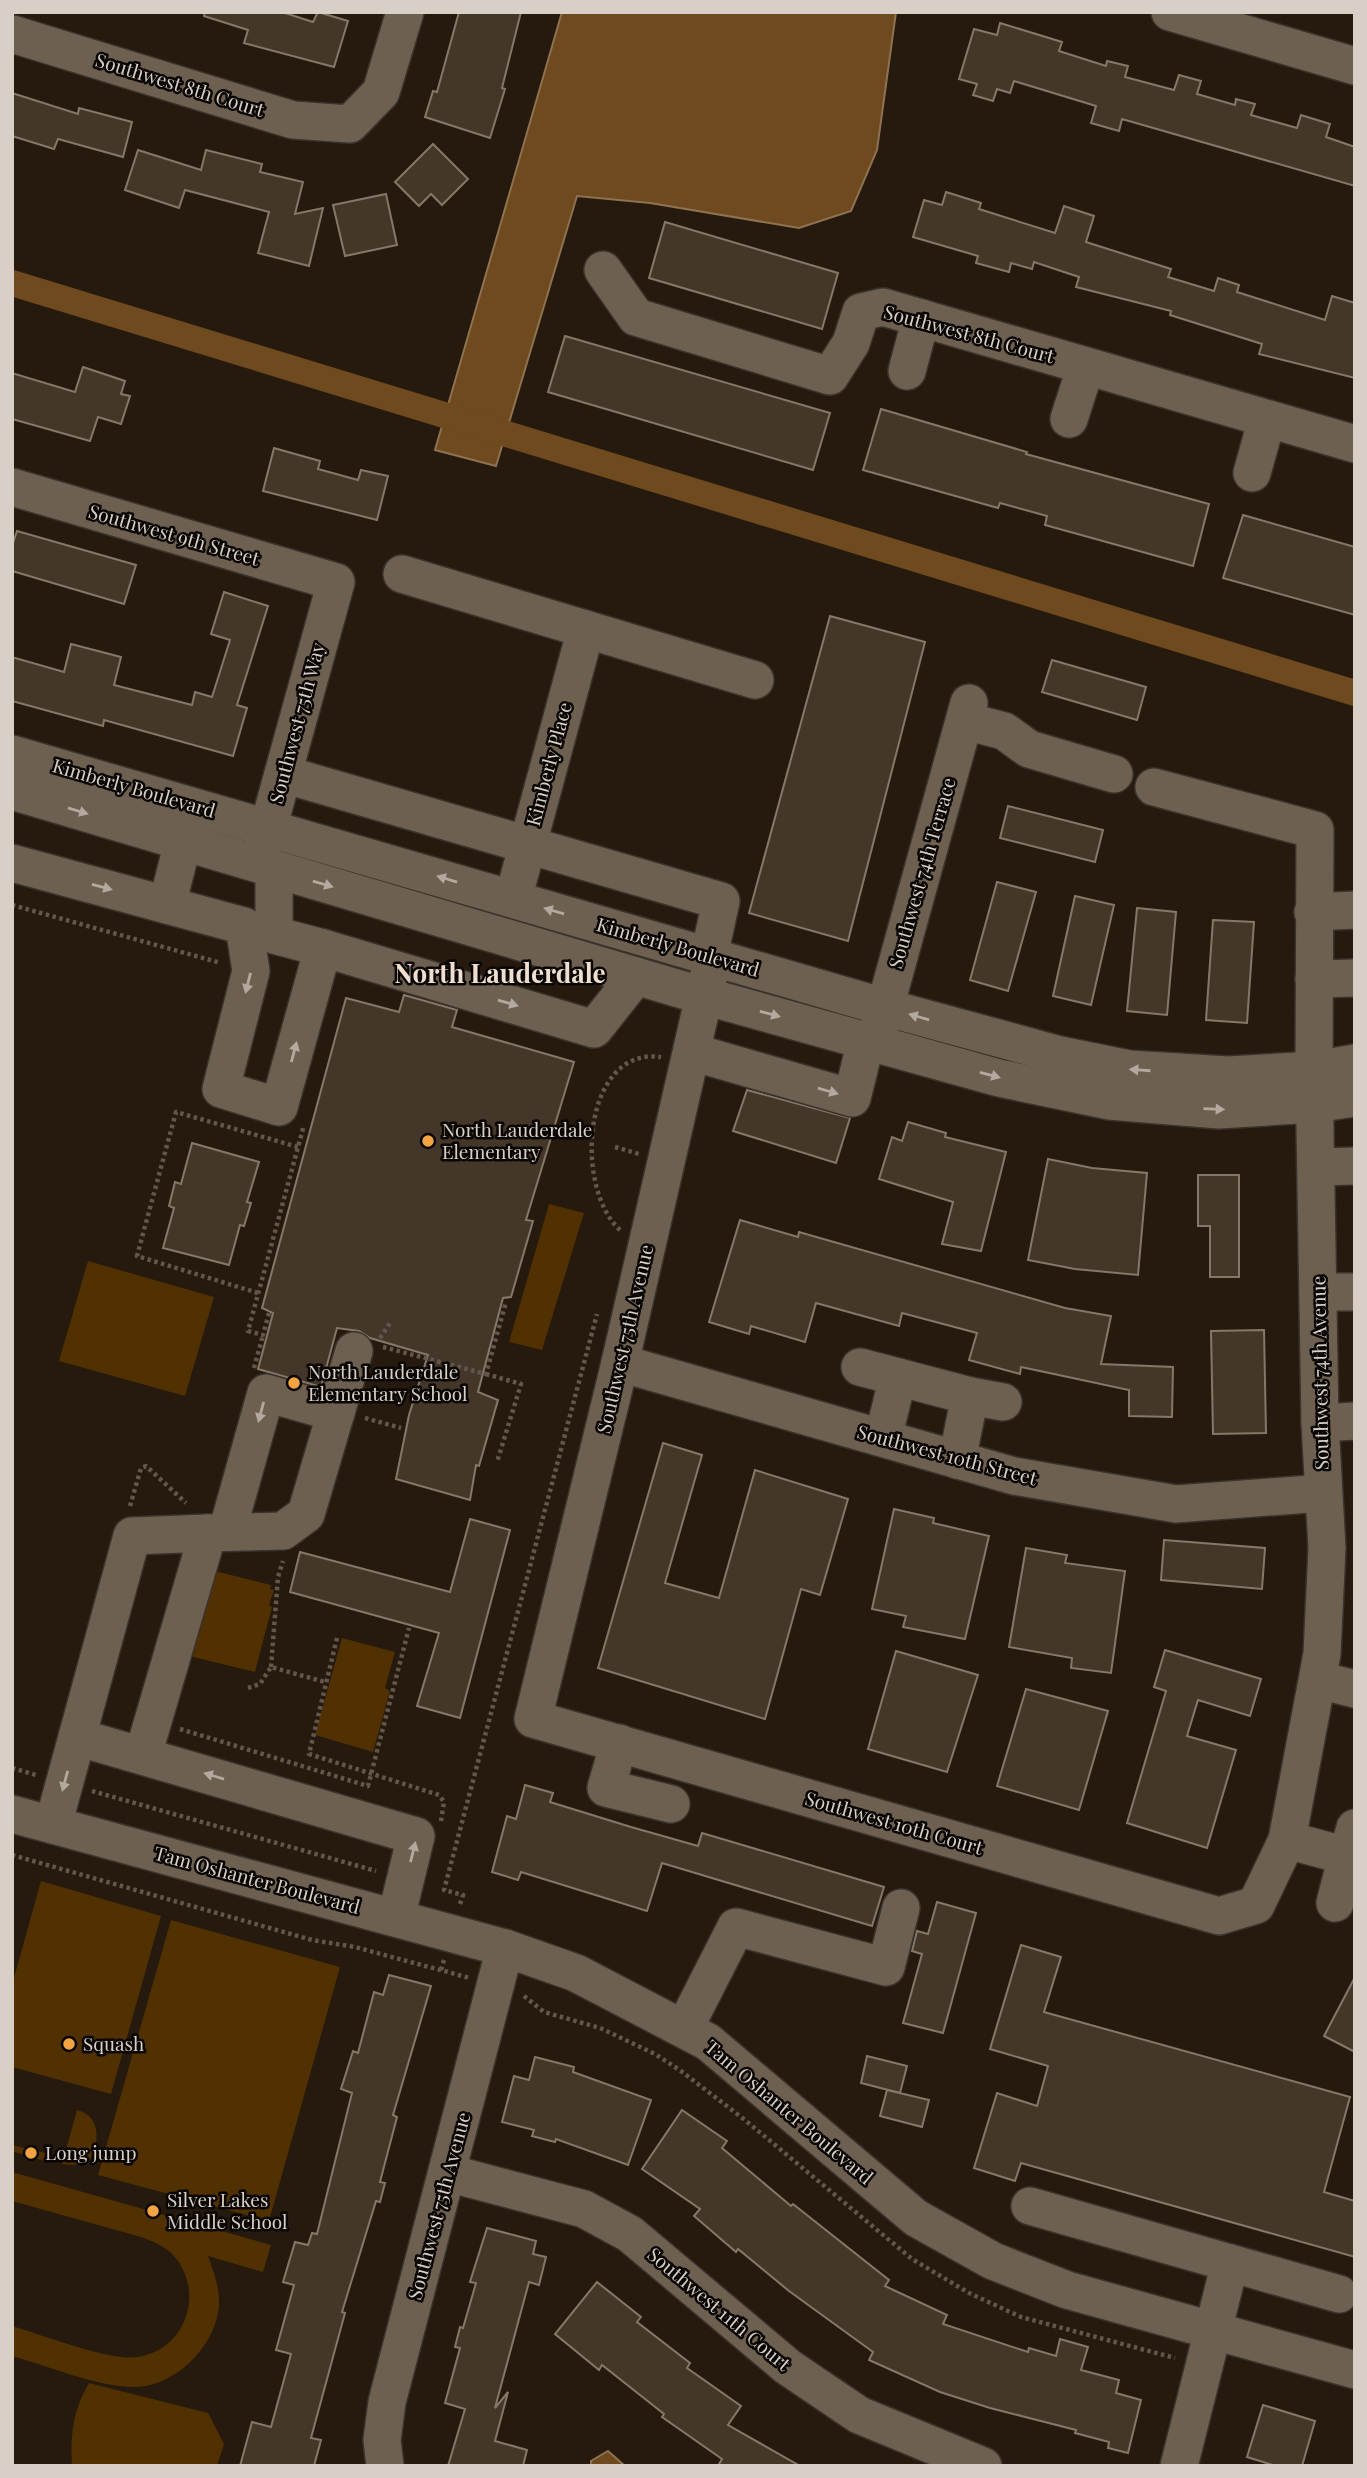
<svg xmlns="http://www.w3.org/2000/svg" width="1367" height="2478" viewBox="0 0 1367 2478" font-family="'Playfair Display',serif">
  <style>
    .green { fill: #513001 }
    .water { fill: #6e4a1e; stroke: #8e7251; stroke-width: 2 }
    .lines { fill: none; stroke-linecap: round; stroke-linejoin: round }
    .canal { stroke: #6e4a1e; stroke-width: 26 }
    .building { fill: #443729; stroke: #867868; stroke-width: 2 }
    .minor-casing { stroke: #3a322c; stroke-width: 40 }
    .path { stroke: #61574c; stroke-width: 4.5; stroke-dasharray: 3.5 3.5; stroke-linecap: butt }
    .minor { stroke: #6e6051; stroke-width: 37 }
    .oneway { fill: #b3a99e }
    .poi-dot { fill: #f3a442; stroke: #0a0603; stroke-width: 2.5 }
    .labels { text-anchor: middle; stroke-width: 5; stroke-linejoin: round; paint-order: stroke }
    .street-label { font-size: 19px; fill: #d8d0c7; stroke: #0a0603 }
    .poi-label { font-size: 19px; fill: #d8d0c7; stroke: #0a0603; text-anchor: start }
    .district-label { font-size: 26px; font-weight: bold; fill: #f0dfce; stroke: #0a0603 }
  </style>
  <rect width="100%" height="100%" fill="#251a0d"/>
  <g class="green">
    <path d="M549,1204l35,9 -42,137 -33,-8z"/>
    <path d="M88,1261l126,36 -29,99 -126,-35z"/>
    <path d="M211,1570l60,15 -1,4 4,1 -5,15 3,2 -17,65 -70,-17z"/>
    <path d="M342,1638l53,14 -10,36 5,3 -17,61 -58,-17z"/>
    <path d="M41,1881l120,35 -50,178 -99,-27v-82z"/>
    <path d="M171,1920l169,47 -71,254 -171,-46z"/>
    <path d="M77,2110c25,6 23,35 11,52l-15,3 -11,-1z"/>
    <path d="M12,2145l34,8 -2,8 -32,-10z"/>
    <path d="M12,2172l259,73 -8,27 -55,-16c6,17 12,32 11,51 -4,39 -43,79 -83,80 -37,1 -87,-21 -124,-31v-30c31,9 96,35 125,31 49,-6 69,-66 36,-102 -8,-9 -21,-14 -32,-18l-129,-36z"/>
    <path d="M89,2383l119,30 16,31 -7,22h-145c-2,-31 1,-56 17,-83z"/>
  </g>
  <g class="water">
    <path d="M562,12h334l-19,138 -26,61 -52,17 -149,-25 -73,-7 -81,270 -61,-16z"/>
    <path d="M608,2451l17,15h-34v-5z"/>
  </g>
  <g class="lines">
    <path class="canal" d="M12,283l1343,410"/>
  </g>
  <g class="building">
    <path d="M205,12h77l31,10 5,-10 30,9 -14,46 -90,-24 4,-13 -44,-14z"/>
    <path d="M459,12h62l-19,76 3,1 -15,49 -65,-21 8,-26 4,1z"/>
    <path d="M1000,23l62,19 -3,9 47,15 1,-5 21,5 -3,11 49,13 5,-15 22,6 -4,13 38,11 1,-6 19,5 -4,11 46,13 4,-13 29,9 -4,13 29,10v39l-233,-67 -3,12 -28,-8 5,-17 -82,-25 -4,12 -13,-4 -4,12 -20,-6 4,-11 -18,-5 15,-50 23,6z"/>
    <path d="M12,93l66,21 1,-6 53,14 -9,35 -65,-18 -4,10 -42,-13z"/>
    <path d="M433,144l35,35 -26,26 -11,-11 -12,12 -24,-24z"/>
    <path d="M138,150l63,20 5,-20 56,14 -2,8 43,10 -8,32 28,-6 -14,58 -51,-13 11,-41 -84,-22 -6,18 -54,-18z"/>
    <path d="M946,192l35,11 -2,6 76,24 9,-27 30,10 -8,26 85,27 -3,8 46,14 4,-13 21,7 -2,7 88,28 7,-24 23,7v75l-96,-24 3,-10 -92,-29 1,-4 -95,-24 3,-10 -45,-15 -2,7 -21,-6 -2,9 -33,-9 2,-7 -65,-19 11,-37 18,5z"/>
    <path d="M386,194l11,51 -52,11 -12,-51z"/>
    <path d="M665,222l173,51 -16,56 -173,-51z"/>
    <path d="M565,336l265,77 -17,57 -265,-78z"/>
    <path d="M83,367l42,14 -4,13 9,2 -9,28 -23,-7 -8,24 -78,-22v-46l63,19z"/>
    <path d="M881,409l146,43 -1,2 183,50 -16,62 -148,-41 2,-9 -47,-13 -2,5 -135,-38z"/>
    <path d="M274,448l46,13 -2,8 40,11 3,-10 27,6 -11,44 -114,-29z"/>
    <path d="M1243,515l112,32v68l-132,-37z"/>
    <path d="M17,531l119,34 -12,39 -112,-33v-25z"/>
    <path d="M224,592l44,14 -31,99 10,3 -14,48 -129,-36 -1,6 -91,-25v-44l52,15 7,-28 50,13 -7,28 78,20 3,-13 17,5 18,-57 -19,-6z"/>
    <path d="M830,616l95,26 -77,299 -99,-28z"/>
    <path d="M1052,660l94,27 -9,33 -95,-28z"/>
    <path d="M1008,806l95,24 -8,32 -95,-24z"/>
    <path d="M997,882l39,10 -28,99 -38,-11z"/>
    <path d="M1075,896l39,9 -23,100 -38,-9z"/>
    <path d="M1137,908l39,4 -9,103 -40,-4z"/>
    <path d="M1213,920l41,2 -7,101 -41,-3z"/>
    <path d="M404,995l53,15 -5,17 122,35 -48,158 7,1 -22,76 -8,1 -25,94 20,8 -19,66 -3,-1 -6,35 -74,-21 13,-64 19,-60 -58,-17 -11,-7 -22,-3 -16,59 -63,-18 15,-56 -11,-5 84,-310 53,14z"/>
    <path d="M747,1090l103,28 -14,45 -103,-32z"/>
    <path d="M908,1122l38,11 -1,4 61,15 -25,99 -39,-7 11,-42 -74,-23 13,-42 10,4z"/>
    <path d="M192,1143l67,19 -12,40 4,1 -7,23 -4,-1 -11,40 -66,-17 11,-40 -5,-2 6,-24 6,2z"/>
    <path d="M1048,1159l44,9 55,5 -9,102 -63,-6 -47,-9z"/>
    <path d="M1198,1175h41v102h-29v-51h-12z"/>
    <path d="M740,1220l58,17 1,-5 266,76 46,8 -10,48 72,3 -1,50 -43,-1v-26l-108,-23 -1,7 -51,-14 8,-27 -75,-20 -3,13 -83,-23 -11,39 -54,-16 -2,8 -40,-12z"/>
    <path d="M1264,1330l2,103 -53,1 -2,-103z"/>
    <path d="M663,1443l39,12 -37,128 54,15 36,-128 93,29 -28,96 -19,-6 -36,130 -167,-51z"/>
    <path d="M894,1509l40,9 -1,5 56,13 -24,103 -62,-12 3,-11 -34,-7z"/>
    <path d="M470,1519l40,11 -50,188 -43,-12 22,-73 -149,-41 10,-40 150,40z"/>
    <path d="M1164,1540l101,8 -3,41 -101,-9z"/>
    <path d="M1026,1548l41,7 -2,8 60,8 -14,102 -40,-5 1,-10 -63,-11z"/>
    <path d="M1165,1650l96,29 -11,37 -52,-16 -11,36 49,14 -29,98 -80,-25 39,-132 -12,-4z"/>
    <path d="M896,1651l82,24 -31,97 -79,-23z"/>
    <path d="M1026,1689l82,22 -29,99 -82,-24z"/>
    <path d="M525,1785l28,8 -3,9 81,25 67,19 4,-13 182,54 -12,39 -210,-63 -15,48 -126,-39 -3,8 -26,-8 15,-56 9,3z"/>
    <path d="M937,1902l39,11 -33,120 -40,-10 19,-69 -10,-3 5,-20 11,3z"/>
    <path d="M1021,1945l40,12 -17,55 306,85 -26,95 31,9v56l-334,-94 -6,18 -41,-13 23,-75 40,13 11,-40 -58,-17z"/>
    <path d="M389,1975l42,11 -38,129 4,2 -17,65 5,1 -5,19 -4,-1 -34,111 3,1 -34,125 10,2 -7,26h-74l12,-44 19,5 20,-73 -15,-4 18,-65 -11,-3 12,-40 13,3 4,-12 5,1 35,-141 -11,-4 12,-38 5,2 16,-61 9,3z"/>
    <path d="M1355,1977v75l-31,-16z"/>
    <path d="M867,2056l40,10 -7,27 -39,-10z"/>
    <path d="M535,2057l39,10 -1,5 78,28 -23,65 -72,-26 -1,3 -23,-6 2,-6 -32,-8 12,-46 15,4z"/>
    <path d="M887,2090l42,10 -7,27 -42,-11z"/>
    <path d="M682,2110l45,31 -5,7 69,58 2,-2 96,76 -4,6 62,29 -4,9 85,28 1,-4 27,8 4,-17 28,8 -7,23 38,10 -3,13 25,7 -13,53 -20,-5 1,-6 -34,-9 1,-3 -86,-22 -50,-16 -71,-32 4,-8 -84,-61 -51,-42 -2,3 -42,-36 6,-7 -58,-40z"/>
    <path d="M487,2228l49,13 -3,13 13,3 -7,28 -10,-3 -34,126 13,-16 -13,49 32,9 -4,16h-75l17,-57 -20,-6 15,-55 -5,-1 5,-20 3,1 13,-45 -6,-1z"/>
    <path d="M597,2282l44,35 -4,5 53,41 -3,5 54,38 -13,19 72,41h-82l4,-7 -60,-42 2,-3 -62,-49 -3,5 -44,-36z"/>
    <path d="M1263,2405l52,16 -13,45h-26l-29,-9z"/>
  </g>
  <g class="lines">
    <defs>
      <g id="minor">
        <path d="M1170,12l185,54"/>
        <path d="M12,34l281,86 57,4 31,-32 24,-80"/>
        <path d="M603,270l33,47 194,59 21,-33 10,-31 22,-5 472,137"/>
        <path d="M907,371l14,-53"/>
        <path d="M1069,419l17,-53"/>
        <path d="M1252,473l15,-54"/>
        <path d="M12,487l324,95 -74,268"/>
        <path d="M402,574l353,106"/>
        <path d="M965,721l39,10 25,18 85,25"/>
        <path d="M12,754l872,253 176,48 69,14 99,6 86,-5 41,-7"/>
        <path d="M283,774l438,127 -12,55"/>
        <path d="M12,791l671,199 316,88 110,23 110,9 96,-6 40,-6"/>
        <path d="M12,863l232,63 7,45 -30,118 58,18 44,-159 271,81 42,-53"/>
        <path d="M274,869v66l49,13"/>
        <path d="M513,899l73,-270"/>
        <path d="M167,905l16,-63"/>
        <path d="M1313,912l42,-2"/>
        <path d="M713,957l-93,406 -87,356 686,197 37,-11 31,-65 35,-186 5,-106 -7,-125 -6,-353 1,-240 -161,-43"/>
        <path d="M1314,979l41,-1"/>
        <path d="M879,1029l90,-326"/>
        <path d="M692,1052l160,46 14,-57"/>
        <path d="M1316,1167l39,-1"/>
        <path d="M1318,1292h37"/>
        <path d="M620,1363l394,113 162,28 147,-11"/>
        <path d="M860,1367l38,10"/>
        <path d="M970,1396l33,6"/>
        <path d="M1320,1423l35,-2"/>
        <path d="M883,1438l15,-61 72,19 -13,64"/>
        <path d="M227,1532l39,-139 70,20"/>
        <path d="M1318,1680l37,9"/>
        <path d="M77,1737l339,99 -20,82"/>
        <path d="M619,1743l-13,45 65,16"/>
        <path d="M143,1755l65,-222 75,-2 23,-17 48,-163"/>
        <path d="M12,1814l493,134 71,25 132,69 208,176 77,43 74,29 288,80"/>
        <path d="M53,1825l79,-289 76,-3"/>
        <path d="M1287,1840l60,16 8,-28"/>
        <path d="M1335,1903l12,-47"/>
        <path d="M684,2029l52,-102 150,40 15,-59"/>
        <path d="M448,2173l136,36 46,25 158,133 71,48 124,51"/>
        <path d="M1030,2206l309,88"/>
        <path d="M385,2466l-3,-26 5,-38 118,-454"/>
        <path d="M1179,2466l51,-203"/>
      </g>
    </defs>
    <use href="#minor" class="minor-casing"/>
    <g class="path">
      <path d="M12,905l209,58"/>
      <path d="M615,1147l24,7"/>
      <path d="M620,1230c-47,-43 -37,-184 41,-173"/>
      <path d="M258,1293l-121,-37 39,-144 122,35"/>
      <path d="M269,1313l-6,22 -15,-4 56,-206"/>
      <path d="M380,1338l10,-15"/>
      <path d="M383,1347l103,27 20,-72"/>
      <path d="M254,1368l9,-33"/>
      <path d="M486,1374l35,10 -24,78"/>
      <path d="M365,1418l36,10"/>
      <path d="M130,1506l11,-38 5,-2 40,37"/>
      <path d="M337,1638l-28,116 130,41 5,7 -3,19"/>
      <path d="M271,1667l7,-90 5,-16"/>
      <path d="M248,1688l12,-4 11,-17 54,15"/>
      <path d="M180,1729l188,57 41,-158"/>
      <path d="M12,1768l24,7"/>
      <path d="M92,1791l284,80"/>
      <path d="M12,1855l300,85 43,7 85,23"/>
      <path d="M460,1904l3,-9 -19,-5 153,-576"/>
      <path d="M444,1960l-3,10 28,8"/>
      <path d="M524,1996l20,16 56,16 55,26 26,17 64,49 167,139 57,34 52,24 154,41"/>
    </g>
    <use href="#minor" class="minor"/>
  </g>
  <defs><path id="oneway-solid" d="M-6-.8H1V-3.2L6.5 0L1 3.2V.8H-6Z" transform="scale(1.75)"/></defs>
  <g class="oneway">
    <use href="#oneway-solid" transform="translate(78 811) rotate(17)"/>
    <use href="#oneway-solid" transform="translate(447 879) rotate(-163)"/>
    <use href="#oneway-solid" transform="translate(323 884) rotate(16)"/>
    <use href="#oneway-solid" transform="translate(102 887) rotate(15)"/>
    <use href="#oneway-solid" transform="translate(554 911) rotate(-164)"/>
    <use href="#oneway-solid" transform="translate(248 983) rotate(104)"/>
    <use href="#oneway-solid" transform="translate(508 1003) rotate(16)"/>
    <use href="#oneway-solid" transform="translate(770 1014) rotate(15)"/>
    <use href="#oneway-solid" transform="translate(919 1017) rotate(-164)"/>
    <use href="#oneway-solid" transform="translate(294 1052) rotate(-75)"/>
    <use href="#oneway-solid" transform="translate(1140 1070) rotate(-176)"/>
    <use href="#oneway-solid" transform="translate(990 1075) rotate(15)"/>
    <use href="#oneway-solid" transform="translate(828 1091) rotate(16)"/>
    <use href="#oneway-solid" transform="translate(1214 1109) rotate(2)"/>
    <use href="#oneway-solid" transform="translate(261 1412) rotate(105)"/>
    <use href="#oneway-solid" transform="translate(214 1776) rotate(-163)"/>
    <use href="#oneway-solid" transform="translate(65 1781) rotate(105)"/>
    <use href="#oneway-solid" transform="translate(413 1852) rotate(-76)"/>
  </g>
  <g class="poi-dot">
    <circle cx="428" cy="1141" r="7"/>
    <circle cx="294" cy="1383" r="7"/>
    <circle cx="69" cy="2044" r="7"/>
    <circle cx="31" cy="2153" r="7"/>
    <circle cx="153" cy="2211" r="7"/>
  </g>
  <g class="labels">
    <g class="street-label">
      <text transform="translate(180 85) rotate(17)" y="7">Southwest 8th Court</text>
      <text transform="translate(969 334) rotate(15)" y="7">Southwest 8th Court</text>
      <text transform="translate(174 535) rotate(16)" y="7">Southwest 9th Street</text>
      <text transform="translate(297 723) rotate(-75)" y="7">Southwest 75th Way</text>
      <text transform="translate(549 764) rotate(-75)" y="7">Kimberly Place</text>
      <text transform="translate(134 788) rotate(16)" y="7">Kimberly Boulevard</text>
      <text transform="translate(922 873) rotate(-74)" y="7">Southwest 74th Terrace</text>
      <text transform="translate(678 947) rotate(16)" y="7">Kimberly Boulevard</text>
      <text transform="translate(625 1339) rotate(-77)" y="7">Southwest 75th Avenue</text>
      <text transform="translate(1320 1373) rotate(-91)" y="7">Southwest 74th Avenue</text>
      <text transform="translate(947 1455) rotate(15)" y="7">Southwest 10th Street</text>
      <text transform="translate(894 1823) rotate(16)" y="7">Southwest 10th Court</text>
      <text transform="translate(257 1880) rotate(15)" y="7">Tam Oshanter Boulevard</text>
      <text transform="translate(789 2112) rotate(40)" y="7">Tam Oshanter Boulevard</text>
      <text transform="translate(439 2206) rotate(-75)" y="7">Southwest 75th Avenue</text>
      <text transform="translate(719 2309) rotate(40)" y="7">Southwest 11th Court</text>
    </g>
    <g class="poi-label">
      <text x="442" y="1137">North Lauderdale<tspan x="442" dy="22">Elementary</tspan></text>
      <text x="308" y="1379">North Lauderdale<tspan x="308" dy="22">Elementary School</tspan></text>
      <text x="83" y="2051">Squash</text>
      <text x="45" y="2160">Long jump</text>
      <text x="167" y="2207">Silver Lakes<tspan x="167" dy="22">Middle School</tspan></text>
    </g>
    <g class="district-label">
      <text x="500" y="983">North Lauderdale</text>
    </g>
  </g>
  <rect width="1367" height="2478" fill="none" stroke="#d8d0c7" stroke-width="28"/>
</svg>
